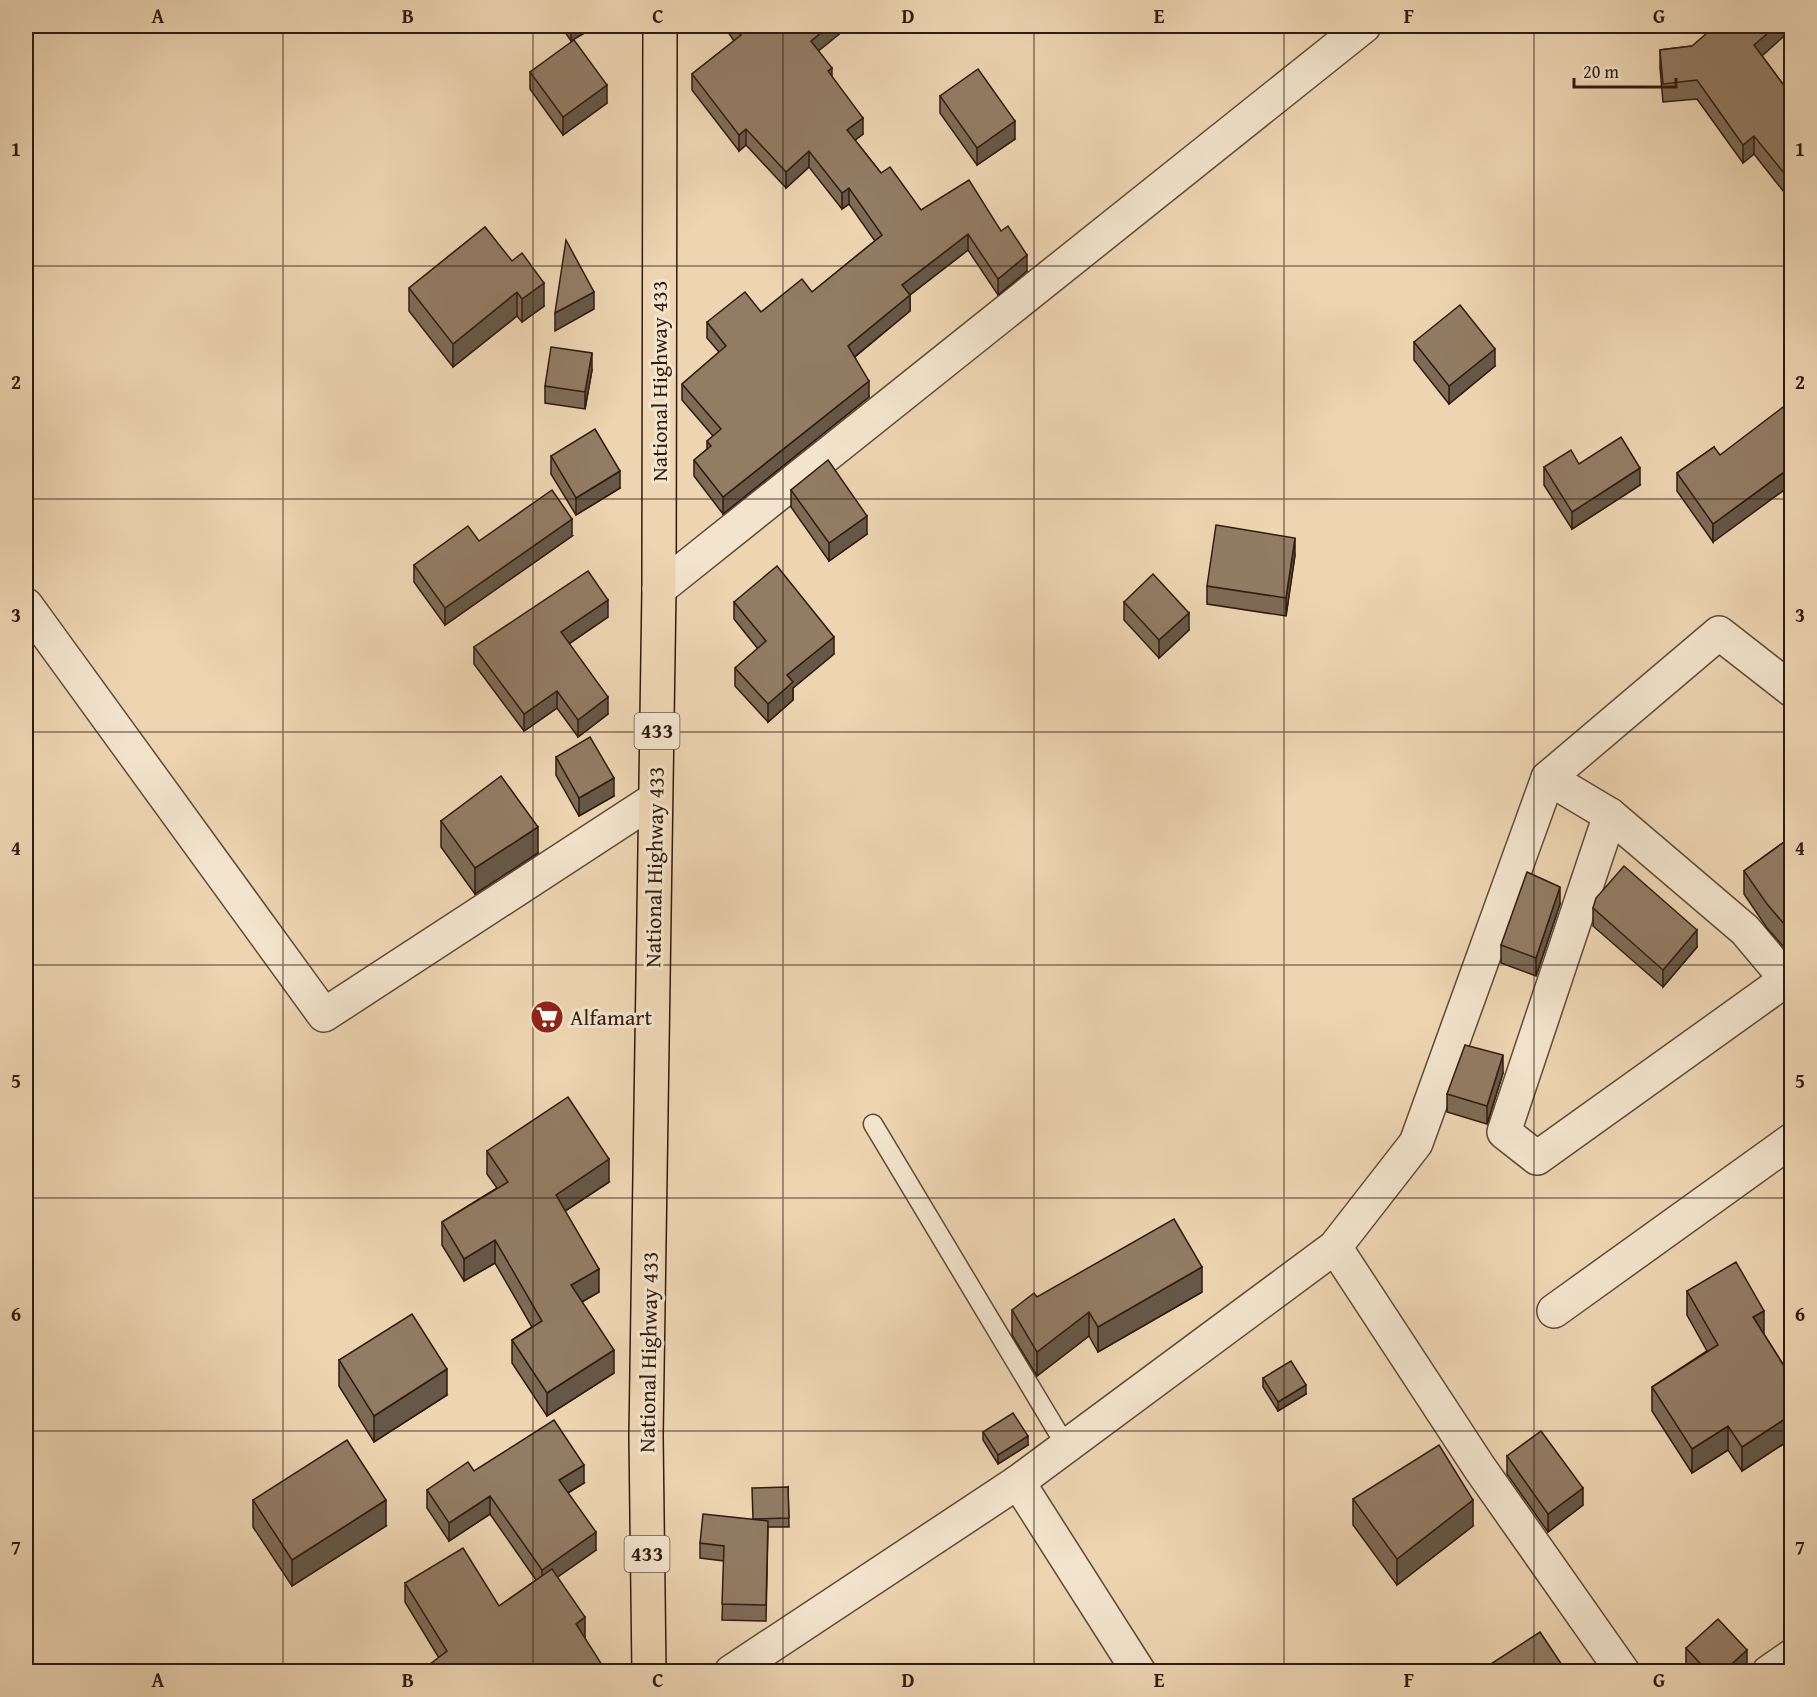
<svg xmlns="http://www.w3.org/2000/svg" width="1817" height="1697" viewBox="0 0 1817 1697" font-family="'Gentium Book Plus',serif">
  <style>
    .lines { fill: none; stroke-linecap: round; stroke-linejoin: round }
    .service-casing { stroke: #5f4a38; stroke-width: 21 }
    .minor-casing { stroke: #5f4a38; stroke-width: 36 }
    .primary-casing { stroke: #301b10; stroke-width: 36 }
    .service { stroke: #f3e4cd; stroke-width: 18 }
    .minor { stroke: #f3e4cd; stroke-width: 33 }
    .primary { stroke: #edd5b2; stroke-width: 33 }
    .wall { fill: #7e6b56; stroke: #301b10; stroke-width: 1.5 }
    .shaded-wall { fill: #665746; stroke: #301b10; stroke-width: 1.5 }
    .building { fill: #927c64; stroke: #301b10; stroke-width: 1.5 }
    .grid { fill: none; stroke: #301b10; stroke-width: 1.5; stroke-opacity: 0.55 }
    .labels { text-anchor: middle; stroke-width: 6; stroke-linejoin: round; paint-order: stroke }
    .shield { fill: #f3e4cd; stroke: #6a5749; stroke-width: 1.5 }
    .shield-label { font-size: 21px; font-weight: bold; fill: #301b10 }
    .street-label { font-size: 22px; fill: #301b10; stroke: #f3e4cd }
    .poi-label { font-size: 22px; fill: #301b10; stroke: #f3e4cd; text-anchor: start }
    .neatline { fill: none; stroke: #301b10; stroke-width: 2 }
    .grid-label { font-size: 20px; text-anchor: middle; font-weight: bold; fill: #301b10 }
  </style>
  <rect width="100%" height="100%" fill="#edd5b2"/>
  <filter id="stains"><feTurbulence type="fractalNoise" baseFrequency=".00333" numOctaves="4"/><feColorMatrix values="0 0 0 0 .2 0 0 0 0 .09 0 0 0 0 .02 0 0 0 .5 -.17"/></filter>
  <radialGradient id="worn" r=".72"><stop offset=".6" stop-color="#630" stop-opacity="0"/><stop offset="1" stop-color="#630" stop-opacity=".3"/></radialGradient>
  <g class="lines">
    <defs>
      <path id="service" d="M873,1124l193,322"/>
      <g id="minor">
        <path d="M659,589l705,-563"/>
        <path d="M26,605l298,410 331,-216"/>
        <path d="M1548,778l62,37 135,115 47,56"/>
        <path d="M1610,815l-106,317 33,26 250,-179"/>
        <path d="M1335,1247l144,220 144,205"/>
        <path d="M1554,1311l238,-171"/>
        <path d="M1018,1482l121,190"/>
        <path d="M731,1672l287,-190 317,-235 81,-104 132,-365 171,-145 73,57"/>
        <path d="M1769,1672l23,-16"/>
      </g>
      <path id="primary" d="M649,1672l-3,-236 13,-847 1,-563"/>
    </defs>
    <use href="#service" class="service-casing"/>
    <use href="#minor" class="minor-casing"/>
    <use href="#primary" class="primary-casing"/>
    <use href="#service" class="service"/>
    <use href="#minor" class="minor"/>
    <use href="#primary" class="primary"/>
  </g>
  <g class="wall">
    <path d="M561,26h35l-25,15z"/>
    <path d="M724,26h125l-31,25 45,83 -8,6 26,33 40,37 80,21 26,40 -29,24 -30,-45 -58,45v16l-55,46 14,40 -146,117 -29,-38v-16l13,-11v-8l6,-5 -31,-36v-16l37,-32 -12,-14v-16l54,-10 51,-20 63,-51 -26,-37 -7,5 -33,-42 -23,21 -40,-43 -7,6 -47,-61v-16l42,-33z"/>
    <path d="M1692,46l70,10 29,39 -7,97 -30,-38 -11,9 -46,-64 -34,3 -3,-34v-18z"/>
    <path d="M530,72l77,31 -44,32 -33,-46z"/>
    <path d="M940,96l75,43 -38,26 -37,-52z"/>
    <path d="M485,227l59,79 -22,16 -5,-6 -64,51 -44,-56v-23z"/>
    <path d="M1414,342l81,24 -46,38 -35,-44z"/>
    <path d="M1791,346v26l-3,-6v-17z"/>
    <path d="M592,370l-7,39 -40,-6v-17z"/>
    <path d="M1714,447l-1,95 -36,-51v-18z"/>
    <path d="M551,456l69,32 -44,27 -25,-41z"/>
    <path d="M1579,464l61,21 -68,44 -28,-44v-18z"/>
    <path d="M791,490l76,44 -38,27 -38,-54z"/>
    <path d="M572,536l-127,89 -31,-43v-17l65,-24z"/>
    <path d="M1295,555l-9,61 -79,-12v-18z"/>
    <path d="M734,602l100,52 -41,34v12l-25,22 -33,-36v-18l23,-19 -24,-30z"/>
    <path d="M1124,602l65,28 -30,28 -35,-38z"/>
    <path d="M608,617l-39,27 39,70 -30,23 -21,-29 -33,23 -50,-67v-17z"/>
    <path d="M556,757l58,39 -35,20 -23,-41z"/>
    <path d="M441,821l97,32 -63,41 -34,-47z"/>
    <path d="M1791,837l-1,117 -23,-26 -23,-34v-23z"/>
    <path d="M1560,904l-24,72 -35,-13v-18z"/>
    <path d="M1593,908l104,39 -34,40 -70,-61z"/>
    <path d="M1503,1073l-16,51 -40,-12v-18z"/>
    <path d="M487,1151l122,31 -44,29 34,81 -17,10 32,71 -67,43 -35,-53v-23l20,-13 -37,-64 -31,18 -22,-36v-23l55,-34 -10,-14z"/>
    <path d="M1687,1291l77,43 27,43v62l-49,32 -14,-21 -36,23 -40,-62v-24l55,-36 -20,-36z"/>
    <path d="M1202,1292l-104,60 -9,-16 -52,40 -25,-41v-25l25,-13z"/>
    <path d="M339,1360l108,35 -73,47 -35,-56z"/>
    <path d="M1263,1378l43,16 -28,17 -15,-24z"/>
    <path d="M983,1432l45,13 -30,19 -15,-24z"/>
    <path d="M1507,1456l76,49 -35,27 -41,-58z"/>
    <path d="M474,1471l110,12 -16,10 28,57 -39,27 28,60h-1l18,34 -163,-13 -34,-56v-19l94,23 37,-26 -46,-66 -41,27 -22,-33v-18z"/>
    <path d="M788,1487l1,40h-21l-2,94 -44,-1 2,-59 -24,-3v-15l53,-24z"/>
    <path d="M1353,1499l120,27 -76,59 -44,-60z"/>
    <path d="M253,1500l133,26 -94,60 -39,-59z"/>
    <path d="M1686,1648l61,20 -4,3h-52l-5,-5z"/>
  </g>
  <g class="shaded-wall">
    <path d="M582,26h14l-25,15v-9z"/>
    <path d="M829,26h20l-38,31v-16z"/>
    <path d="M1776,26h15v4l-37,33v-18z"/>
    <path d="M832,68v17l-4,-14z"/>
    <path d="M607,85v18l-44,32v-18z"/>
    <path d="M1791,107v18l-5,-14z"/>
    <path d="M863,118v16l-16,12v-16z"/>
    <path d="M1015,121v18l-38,26v-17z"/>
    <path d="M746,129v16l-7,6v-16z"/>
    <path d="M1754,136v18l-11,9v-18z"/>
    <path d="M809,151v16l-23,21v-16z"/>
    <path d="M1791,168v18l-7,6v-19z"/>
    <path d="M849,188v16l-7,5v-16z"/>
    <path d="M968,234v16l-66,51v-16z"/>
    <path d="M1027,255v16l-29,24v-16z"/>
    <path d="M544,283v23l-22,16v-23z"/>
    <path d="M517,292v24l-64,51v-23z"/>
    <path d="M594,292v17l-39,22v-18z"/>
    <path d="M910,295v16l-62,51v-16z"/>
    <path d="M1495,349v17l-46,38v-18z"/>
    <path d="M592,353v17l-7,39v-17z"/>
    <path d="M869,381v16l-146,117v-17z"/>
    <path d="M1791,467v18l-78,57v-18z"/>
    <path d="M1640,468v17l-68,44v-17z"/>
    <path d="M620,471v17l-44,27v-17z"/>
    <path d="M867,516v18l-38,27v-18z"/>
    <path d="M572,519v17l-127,89v-17z"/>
    <path d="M1295,538v17l-9,61v-18z"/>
    <path d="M608,600v17l-47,32v-17z"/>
    <path d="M1189,613v17l-30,28v-18z"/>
    <path d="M834,637v17l-41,34v12l-25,22v-18l19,-29z"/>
    <path d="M557,691v17l-33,23v-17z"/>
    <path d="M608,697v17l-30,23v-17z"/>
    <path d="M614,778v18l-35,20v-18z"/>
    <path d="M538,827v26l-63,41v-26z"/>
    <path d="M1560,887v17l-24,72v-18z"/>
    <path d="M1697,930v17l-34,40v-17z"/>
    <path d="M1791,930v23l-1,1v-23z"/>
    <path d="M1503,1055v18l-16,51v-18z"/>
    <path d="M609,1159v23l-53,35v-22z"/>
    <path d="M495,1240v23l-31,18v-22z"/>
    <path d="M1202,1267v25l-104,60v-25z"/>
    <path d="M599,1269v23l-28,16v-23z"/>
    <path d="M1764,1311v24l-11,-18z"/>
    <path d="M1089,1312v24l-52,40v-24z"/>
    <path d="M614,1350v23l-67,43v-23z"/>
    <path d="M447,1369v26l-73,47v-26z"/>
    <path d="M1306,1385v9l-28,17v-9z"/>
    <path d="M1791,1415v24l-49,32v-24z"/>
    <path d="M1728,1426v24l-36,23v-24z"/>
    <path d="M1028,1436v9l-30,19v-9z"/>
    <path d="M584,1465v18l-25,15v-18z"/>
    <path d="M1583,1488v17l-35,27v-18z"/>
    <path d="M490,1496v18l-41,27v-18z"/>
    <path d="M386,1500v26l-94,60v-26z"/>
    <path d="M1473,1500v26l-76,59v-26z"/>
    <path d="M596,1532v18l-54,38v-18z"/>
    <path d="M585,1617v20l-9,6v-19z"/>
    <path d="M1747,1650v18l-4,3h-19z"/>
    <path d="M602,1665v6h-11z"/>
  </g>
  <g class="building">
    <path d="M567,26h15l-11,6z"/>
    <path d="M735,26h94l-18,15 21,27 -4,3 35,47 -16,12 34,43 9,-6 31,43 48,-30 32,51 7,-5 19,29 -29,24 -30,-45 -66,51 8,10 -62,51 21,35 -146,116 -29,-37 17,-14 -4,-5 14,-12 -39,-45 44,-38 -19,-24 38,-30 16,20 41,-33 10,13 70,-57 -33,-47 -7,5 -33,-42 -23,21 -40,-43 -7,6 -47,-61 49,-39z"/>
    <path d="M1715,26h61l-22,19 37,50v12l-5,4 5,7v50l-7,5 -30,-37 -11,9 -46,-65 -34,4 -3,-34 32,-4z"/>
    <path d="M574,40l33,45 -44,32 -33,-45z"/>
    <path d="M978,69l37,52 -38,27 -37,-52z"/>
    <path d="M485,227l27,34 10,-8 22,30 -22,16 -5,-7 -64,52 -44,-56z"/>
    <path d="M566,240l28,52 -39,21z"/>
    <path d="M1460,305l35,44 -46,37 -35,-44z"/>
    <path d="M1791,346v9l-3,-6z"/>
    <path d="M551,347l41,6 -7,39 -40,-6z"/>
    <path d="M1791,401v66l-78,57 -36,-51 37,-26 6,8z"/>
    <path d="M595,429l25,42 -44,27 -25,-42z"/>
    <path d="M1621,437l19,31 -68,44 -28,-45 27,-17 8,14z"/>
    <path d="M828,460l39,56 -38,27 -38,-53z"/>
    <path d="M552,490l20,29 -127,89 -31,-43 54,-39 11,15z"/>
    <path d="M1216,525l79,13 -9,60 -79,-12z"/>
    <path d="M777,566l57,71 -47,38 6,7 -25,22 -33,-36 31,-27 -32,-39z"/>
    <path d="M588,571l20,29 -47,32 47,65 -30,23 -21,-29 -33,23 -50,-67z"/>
    <path d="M1153,574l36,39 -30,27 -35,-38z"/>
    <path d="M590,737l24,41 -35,20 -23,-41z"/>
    <path d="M501,776l37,51 -63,41 -34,-47z"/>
    <path d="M1791,837v93l-1,1 -23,-27 -23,-33z"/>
    <path d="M1624,866l73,64 -34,40 -70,-62 3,-10z"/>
    <path d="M1527,872l33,15 -24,71 -35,-13z"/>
    <path d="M1465,1045l38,10 -16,51 -40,-12z"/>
    <path d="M568,1097l41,62 -53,36 43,74 -28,16 43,65 -67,43 -35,-53 30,-19 -47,-81 -31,19 -22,-37 66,-40 -21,-31z"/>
    <path d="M1174,1219l28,48 -104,60 -9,-15 -52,40 -25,-42 22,-17 3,4z"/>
    <path d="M1736,1262l28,49 -11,6 38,60v38l-49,32 -14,-21 -36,23 -40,-62 66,-42 -31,-54z"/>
    <path d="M412,1314l35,55 -73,47 -35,-56z"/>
    <path d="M1291,1361l15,24 -28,17 -15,-24z"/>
    <path d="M1013,1413l15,23 -30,19 -15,-23z"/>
    <path d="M554,1420l30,45 -25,15 37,52 -54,38 -52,-74 -41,27 -22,-33 41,-28 6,9z"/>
    <path d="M1541,1431l42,57 -35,26 -41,-58z"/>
    <path d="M347,1440l39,60 -94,60 -39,-60z"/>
    <path d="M1439,1445l34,55 -76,59 -44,-60z"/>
    <path d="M788,1487l1,31 -36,1 -1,-31z"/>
    <path d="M703,1514l65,7 -2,84 -44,-1 2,-58 -24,-3z"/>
    <path d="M463,1548l36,58 53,-37 33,48 -9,7 26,41 -11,6h-170l26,-20 -42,-68z"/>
    <path d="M1718,1619l29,31 -23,21h-17l-21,-23z"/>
    <path d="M1540,1632l26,39h-86z"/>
  </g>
  <path class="grid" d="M283,26v1646M533,26v1646M783,26v1646M1034,26v1646M1284,26v1646M1534,26v1646M26,266h1766M26,499h1766M26,732h1766M26,965h1766M26,1198h1766M26,1431h1766"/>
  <defs>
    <symbol id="supermarket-disc" viewBox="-11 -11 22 22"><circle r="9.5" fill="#8f2418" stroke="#f3e4cd"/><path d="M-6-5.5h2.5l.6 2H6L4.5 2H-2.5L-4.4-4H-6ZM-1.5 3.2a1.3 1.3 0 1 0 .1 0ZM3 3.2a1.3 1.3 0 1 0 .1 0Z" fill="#fff"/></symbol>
  </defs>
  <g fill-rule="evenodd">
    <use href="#supermarket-disc" x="528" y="998" width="38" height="38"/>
  </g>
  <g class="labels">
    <g class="shield">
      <rect x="634.5" y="713" width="45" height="36" rx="4.5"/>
      <rect x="624.5" y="1536" width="45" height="36" rx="4.5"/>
    </g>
    <g class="shield-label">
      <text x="657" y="738">433</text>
      <text x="647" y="1561">433</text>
    </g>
    <g class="street-label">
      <text transform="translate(659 381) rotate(-90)" y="8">National Highway 433</text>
      <text transform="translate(654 867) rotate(-89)" y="8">National Highway 433</text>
      <text transform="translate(648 1352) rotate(-89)" y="8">National Highway 433</text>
    </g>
    <g class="poi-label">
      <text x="570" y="1025">Alfamart</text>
    </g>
  </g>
  <rect width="1817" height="1697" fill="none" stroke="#edd5b2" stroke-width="66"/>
  <path d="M1574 78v9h102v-9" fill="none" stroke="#301b10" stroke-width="3"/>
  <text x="1583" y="78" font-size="18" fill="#301b10" stroke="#f3e4cd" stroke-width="4.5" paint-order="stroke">20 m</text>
  <rect x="33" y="33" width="1751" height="1631" class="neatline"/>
  <g class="grid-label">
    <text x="158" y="23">A</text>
    <text x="408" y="23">B</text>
    <text x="658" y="23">C</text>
    <text x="908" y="23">D</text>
    <text x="1159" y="23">E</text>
    <text x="1409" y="23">F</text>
    <text x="1659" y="23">G</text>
    <text x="16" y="156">1</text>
    <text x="1800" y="156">1</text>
    <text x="16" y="389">2</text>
    <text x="1800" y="389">2</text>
    <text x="16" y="622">3</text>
    <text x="1800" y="622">3</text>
    <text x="16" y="855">4</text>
    <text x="1800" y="855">4</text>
    <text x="16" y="1088">5</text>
    <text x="1800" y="1088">5</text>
    <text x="16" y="1321">6</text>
    <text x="1800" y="1321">6</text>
    <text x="16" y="1554">7</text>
    <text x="1800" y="1554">7</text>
    <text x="158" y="1687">A</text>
    <text x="408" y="1687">B</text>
    <text x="658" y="1687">C</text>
    <text x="908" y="1687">D</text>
    <text x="1159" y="1687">E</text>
    <text x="1409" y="1687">F</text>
    <text x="1659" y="1687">G</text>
  </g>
  <rect width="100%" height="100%" filter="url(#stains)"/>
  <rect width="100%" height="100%" fill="url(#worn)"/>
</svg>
